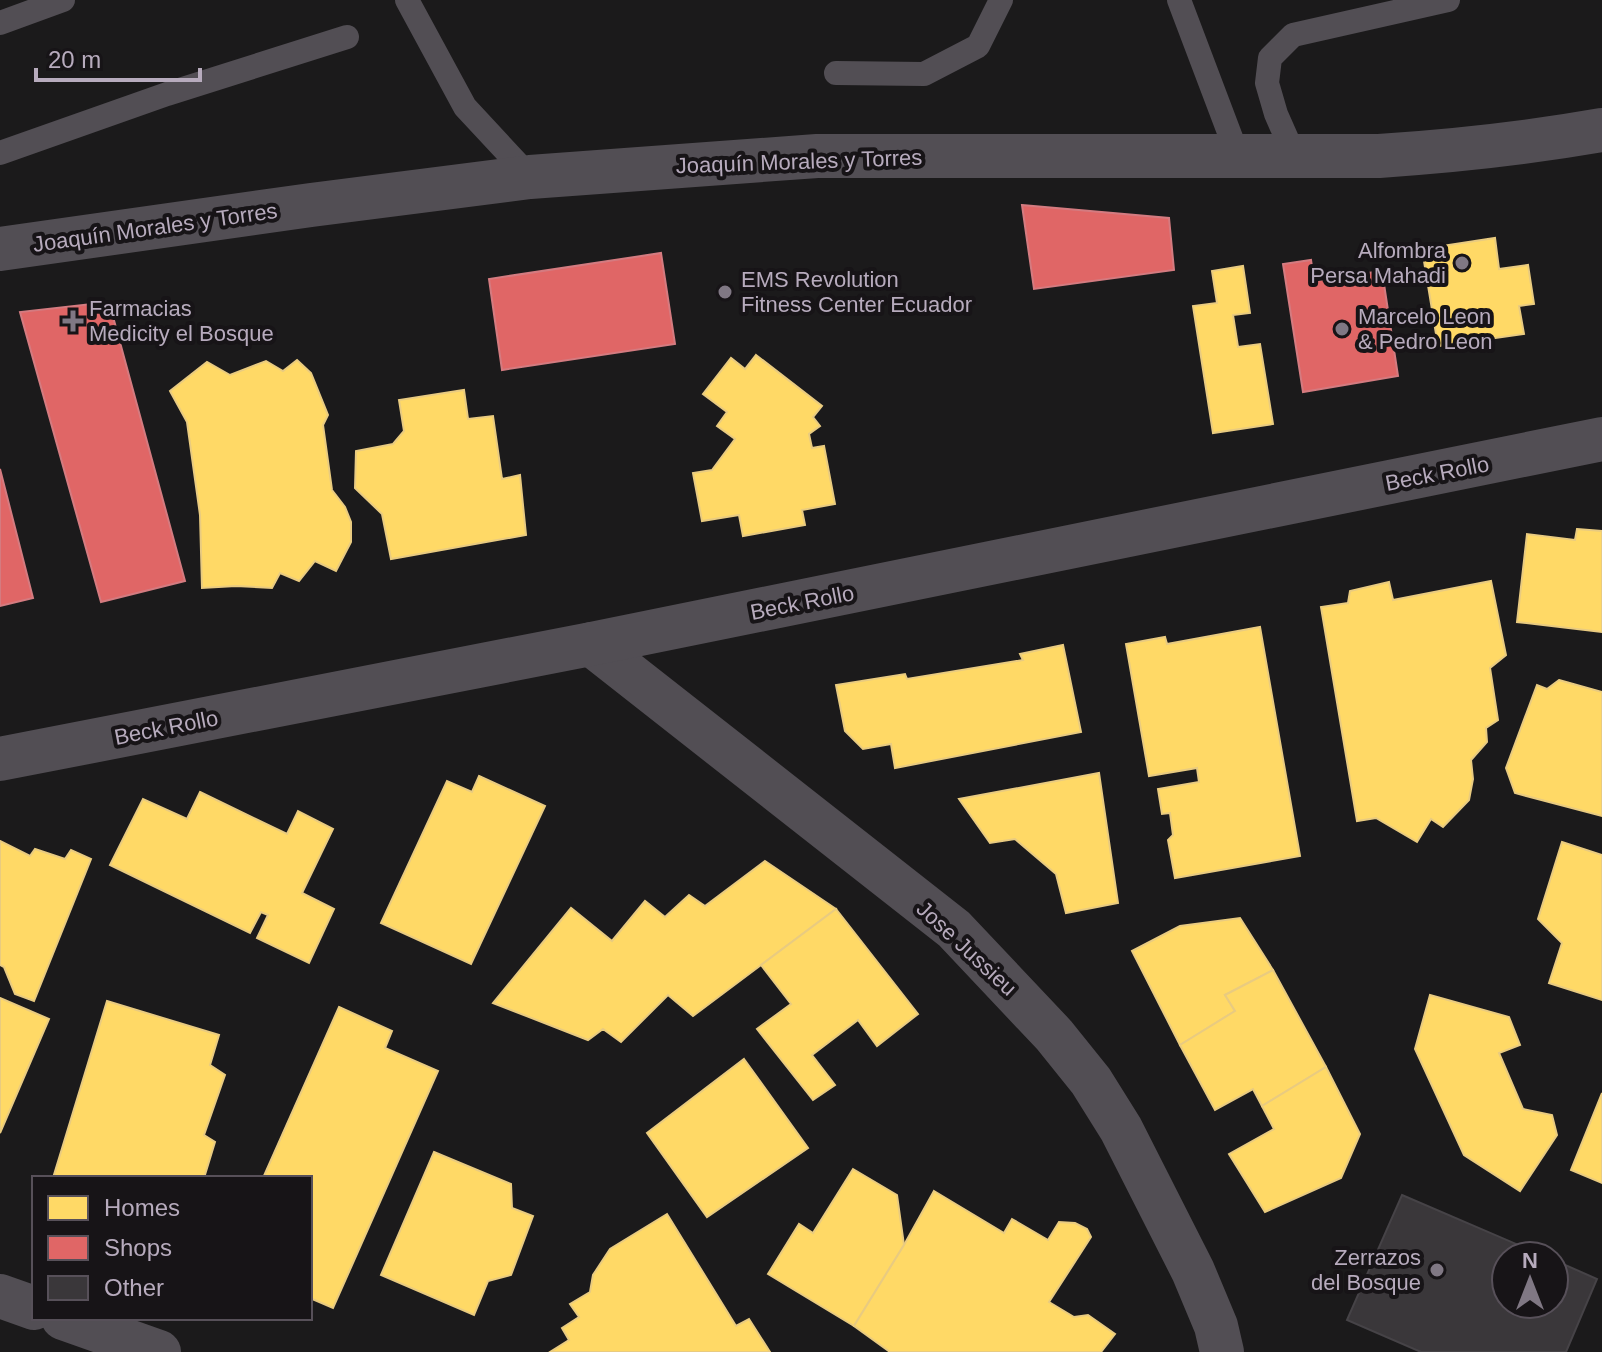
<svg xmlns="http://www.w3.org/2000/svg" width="1602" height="1352" viewBox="0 0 1602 1352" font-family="Helvetica,sans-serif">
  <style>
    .homes { fill: #ffd966; stroke: #e9cb80; stroke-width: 2 }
    .shops { fill: #e06666; stroke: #d47b80; stroke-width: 2 }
    .building { fill: #3a373a; stroke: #464347; stroke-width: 2 }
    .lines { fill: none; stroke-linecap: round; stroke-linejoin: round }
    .lane { stroke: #524e54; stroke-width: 24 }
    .street { stroke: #524e54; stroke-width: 44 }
    .poi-dot { fill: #807884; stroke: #171417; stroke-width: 3 }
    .labels { text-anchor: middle; stroke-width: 8; stroke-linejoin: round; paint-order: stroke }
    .street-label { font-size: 22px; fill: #b7abbd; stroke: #171417 }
    .poi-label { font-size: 22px; fill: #b7abbd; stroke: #171417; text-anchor: start }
  </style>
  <rect width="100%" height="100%" fill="#1b1a1b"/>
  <g class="homes">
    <path d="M1495,238l4,31 29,-4 6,39 -15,2 5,28 -86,12 -16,-97z"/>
    <path d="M1243,266l7,47 -17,2 5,32 22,-3 13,80 -60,9 -20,-127 24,-3 -5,-32z"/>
    <path d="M756,355l66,51 -9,11 7,9 -11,8 3,14 12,-2 11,58 -33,6 3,15 -62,11 -4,-21 -37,6 -9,-48 19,-3 23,-31 -18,-13 10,-14 -24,-18 28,-36 14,11z"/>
    <path d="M297,360l14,13 17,42 -5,10 9,65 13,17 6,15v20l-15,29 -21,-10 -16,20 -19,-8 -8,15 -36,-2 -34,2 -2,-73 -13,-93 -17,-31 37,-29 23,13 36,-14 17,10z"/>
    <path d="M464,390l4,29 25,-3 9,63 18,-4 6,60 -135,24 -9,-45 -27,-26 1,-37 37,-7 11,-13 -5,-31z"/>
    <path d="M1577,529l25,2v101l-85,-10 10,-88 48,6z"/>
    <path d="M1491,581l15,74 -16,13 8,52 -12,8 1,14 -16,18 2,19 -4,21 -26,27 -12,-8 -14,23 -41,-24 -19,3 -36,-214 27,-4 2,-12 39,-9 4,18z"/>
    <path d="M1260,627l40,229 -125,22 -7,-38 5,-5 -3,-22 -8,1 -4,-25 41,-7 -2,-14 -48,8 -23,-132 39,-7 2,7z"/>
    <path d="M1063,645l18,87 -186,36 -4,-24 -28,5 -18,-18 -9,-46 69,-11 2,5 116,-19 -3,-6z"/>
    <path d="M1559,680l43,12v124l-87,-23 -9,-25 31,-83 10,4z"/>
    <path d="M1099,773l19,130 -52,10 -10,-39 -41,-35 -25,4 -31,-44z"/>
    <path d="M479,776l66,30 -74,158 -90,-41 66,-142 25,11z"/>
    <path d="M200,792l87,42 11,-23 35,18 -31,64 32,16 -25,54 -52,-25 11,-23 -7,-3 -11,21 -140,-68 33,-66 44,20z"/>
    <path d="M0,841l30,15 5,-7 30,10 6,-9 20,9 -57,142 -19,-7 -11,-27 -4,-2z"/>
    <path d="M1562,842l40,13v145l-53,-17 13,-40 -24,-24z"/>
    <path d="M765,861l71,48 -143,107 -25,-21 -47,47 -18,-13 -15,11 -95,-37 78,-95 41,33 33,-40 20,16 24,-22 16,11z"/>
    <path d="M836,909l82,105 -41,32 -19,-26 -46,35 23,30 -22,15 -56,-71 34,-25 -30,-39z"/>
    <path d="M1240,918l33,52 -48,25 10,16 -55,34 -48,-94 48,-25z"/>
    <path d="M1273,970l53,97 -64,39 -9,-17 -38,21 -35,-65 55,-34 -10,-16z"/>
    <path d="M1430,995l79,22 11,28 -21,8 24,56 29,6 5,20 -37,56 -56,-36 -49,-106z"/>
    <path d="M0,998l49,21 -49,114z"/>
    <path d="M107,1001l112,34 -9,30 15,10 -21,60 11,7 -11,36h-151z"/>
    <path d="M339,1007l53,24 -7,17 53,23 -105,237 -23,-10v-120h-47z"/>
    <path d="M744,1059l64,89 -101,69 -60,-84z"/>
    <path d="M1326,1067l34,67 -19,44 -76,34 -36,-58 45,-25 -12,-23z"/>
    <path d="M1602,1093v90l-31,-13z"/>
    <path d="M434,1152l77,32 1,24 21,8 -22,59 -23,6 -14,34 -93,-40z"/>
    <path d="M853,1169l44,26 7,50 -50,81 -86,-52 31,-50 14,9z"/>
    <path d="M934,1191l70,42 8,-14 36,21 11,-18 16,1 12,6 4,8 -42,65 25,15 14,-2 27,19 -14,18h-211l-36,-26 50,-81z"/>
    <path d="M667,1214l69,112 13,-7 21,33h-220l19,-12 -7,-12 17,-11 -9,-13 20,-12 3,-17 17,-26z"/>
  </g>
  <g class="shops">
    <path d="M1022,205l147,13 5,52 -140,19z"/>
    <path d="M661,253l14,91 -173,26 -13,-91z"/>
    <path d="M1311,260l3,21 68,-10 16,105 -95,16 -20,-128z"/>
    <path d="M109,302l76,279 -84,21 -81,-290z"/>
    <path d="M0,469l33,129 -33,8z"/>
  </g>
  <path class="building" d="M1402,1195l142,61h-38v48h48v-44l43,19 -31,73h-145l-74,-32z"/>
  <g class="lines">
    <g class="lane">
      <path d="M407,0l58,107 65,70"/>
      <path d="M1179,0l59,156"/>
      <path d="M0,23l63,-23"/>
      <path d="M836,73l88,1 54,-28 23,-46"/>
      <path d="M0,153l167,-59 180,-57"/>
      <path d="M1295,157l-19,-43 -9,-31 3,-25 23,-23 155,-35"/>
    </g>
    <g class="street">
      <path d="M0,249l311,-44 219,-28 287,-21h562c75,-5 149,-13 223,-26"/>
      <path d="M591,644l363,285 100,106 37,46 30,48 72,142 23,55 6,26"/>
      <path d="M0,759l591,-115 1011,-205"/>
      <path d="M0,1296l34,12"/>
      <path d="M63,1318l96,34"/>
    </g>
  </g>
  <g class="poi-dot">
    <circle cx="1462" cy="263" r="8"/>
    <circle cx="725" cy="292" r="8"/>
    <path d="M69 309h8v8h8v8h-8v8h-8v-8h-8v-8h8z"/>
    <circle cx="1342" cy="329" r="8"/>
    <circle cx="1437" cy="1270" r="8"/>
  </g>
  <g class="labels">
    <g class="street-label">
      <text transform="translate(799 161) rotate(-2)" y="8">Joaquín Morales y Torres</text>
      <text transform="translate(155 227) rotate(-8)" y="8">Joaquín Morales y Torres</text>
      <text transform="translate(1437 473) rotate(-11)" y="8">Beck Rollo</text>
      <text transform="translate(802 602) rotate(-11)" y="8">Beck Rollo</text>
      <text transform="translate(166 727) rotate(-11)" y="8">Beck Rollo</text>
      <text transform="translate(967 948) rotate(43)" y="8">Jose Jussieu</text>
    </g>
    <g class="poi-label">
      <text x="1446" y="258" text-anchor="end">Alfombra<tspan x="1446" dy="25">Persa Mahadi</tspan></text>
      <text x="741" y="287">EMS Revolution<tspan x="741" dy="25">Fitness Center Ecuador</tspan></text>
      <text x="89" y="316">Farmacias<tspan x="89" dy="25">Medicity el Bosque</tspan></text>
      <text x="1358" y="324">Marcelo Leon<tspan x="1358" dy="25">&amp; Pedro Leon</tspan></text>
      <text x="1421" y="1265" text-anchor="end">Zerrazos<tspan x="1421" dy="25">del Bosque</tspan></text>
    </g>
  </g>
  <rect x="32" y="1176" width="280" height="144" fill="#171417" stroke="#575059" stroke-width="2"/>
  <rect x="48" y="1196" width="40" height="24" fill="#ffd966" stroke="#575059" stroke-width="2"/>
  <text x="104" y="1216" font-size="24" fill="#b7abbd">Homes</text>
  <rect x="48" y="1236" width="40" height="24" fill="#e06666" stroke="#575059" stroke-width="2"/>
  <text x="104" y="1256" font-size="24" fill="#b7abbd">Shops</text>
  <rect x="48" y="1276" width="40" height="24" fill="#3a373a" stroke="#575059" stroke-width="2"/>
  <text x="104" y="1296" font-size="24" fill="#b7abbd">Other</text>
  <g transform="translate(1530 1280)"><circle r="38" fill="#171417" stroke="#575059" stroke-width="2"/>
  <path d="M0-6L14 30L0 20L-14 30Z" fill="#807884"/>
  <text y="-12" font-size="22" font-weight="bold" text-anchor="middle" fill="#b7abbd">N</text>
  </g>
  <path d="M36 68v12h164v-12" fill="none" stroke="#b7abbd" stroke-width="4"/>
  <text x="48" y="68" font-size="24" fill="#b7abbd" stroke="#171417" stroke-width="6" paint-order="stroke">20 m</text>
</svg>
